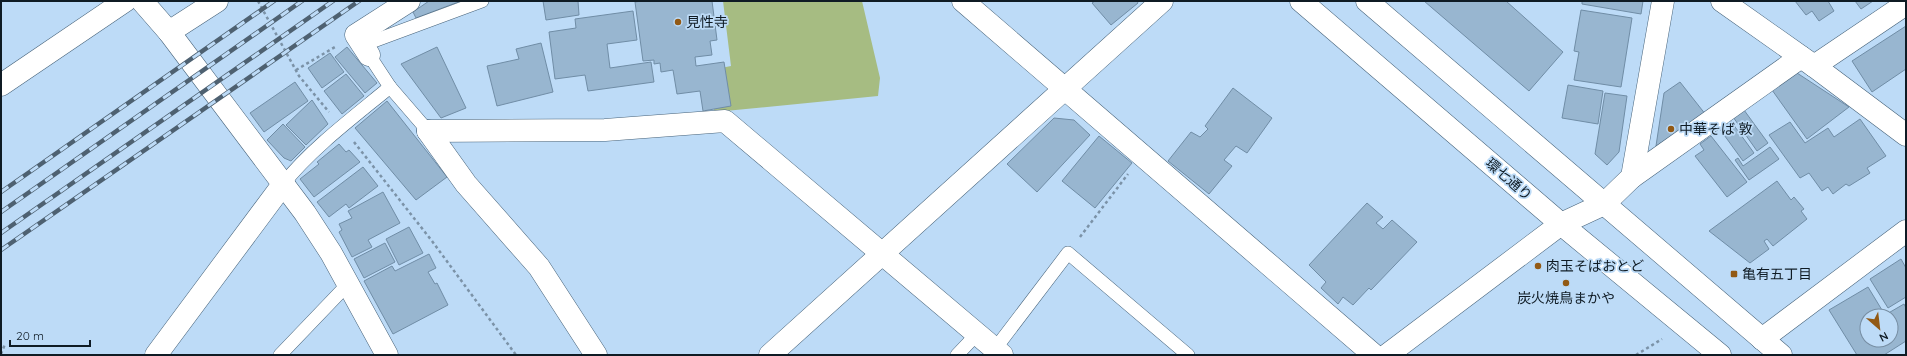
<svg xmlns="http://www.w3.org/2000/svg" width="1907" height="356" viewBox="0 0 1907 356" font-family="Quicksand,'Noto Sans JP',sans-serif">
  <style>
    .green { fill: #a6bc82 }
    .building { fill: #98b6d0; stroke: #708da6; fill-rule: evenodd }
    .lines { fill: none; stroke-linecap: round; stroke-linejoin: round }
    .lane-casing { stroke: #47637a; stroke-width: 14 }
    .street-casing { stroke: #47637a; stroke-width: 23 }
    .primary-casing { stroke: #47637a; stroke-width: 23 }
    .path { stroke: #7b92a7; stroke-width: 2.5; stroke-dasharray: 3 3; stroke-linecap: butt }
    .lane { stroke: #fff; stroke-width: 13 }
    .street { stroke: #fff; stroke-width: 22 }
    .primary { stroke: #fff; stroke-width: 22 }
    .rail-casing { stroke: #4e6171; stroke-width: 4.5 }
    .rail { stroke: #bddbf7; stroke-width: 3; stroke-dasharray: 9; stroke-linecap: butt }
    .poi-dot { fill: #925914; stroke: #bddbf7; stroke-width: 1.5 }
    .labels { text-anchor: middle; stroke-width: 3.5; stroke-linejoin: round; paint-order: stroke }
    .poi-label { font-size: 14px; fill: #0f1b24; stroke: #bddbf7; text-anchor: start }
    .street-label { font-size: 14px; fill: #0f1b24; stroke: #bddbf7 }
  </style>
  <rect width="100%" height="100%" fill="#bddbf7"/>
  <path class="green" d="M723,1h139l18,77 -2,18 -163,16 -4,-10 10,-34 10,-2z"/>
  <g class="building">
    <path d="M429,1h32l-45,17 -3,-6z"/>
    <path d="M543,1h35l1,14 -33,5z"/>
    <path d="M641,1h71l5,39 -7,1 2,14 -17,2 1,9 28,-4 7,44 -28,5 -3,-20 -23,3 -4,-24 -12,2 -1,-9 -6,1v-4l-11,1 -8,-59z"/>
    <path d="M1095,1h42l1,2 -27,22 -19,-22z"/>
    <path d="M1424,1h82l57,51 -34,39z"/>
    <path d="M1582,1h61l-2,13 -59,-10z"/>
    <path d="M1795,1h33l6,10 -15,10 -7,-10 -6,4z"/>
    <path d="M1855,1h18l-12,8z"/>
    <path d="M1581,10l51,8 -11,69 -47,-7 5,-28 -5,-1z"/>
    <path d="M633,11l4,29 -30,4 3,24 41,-6 3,20 -66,9 -3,-16 -30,4 -6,-47 27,-4 -1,-9z"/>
    <path d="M1906,26v43l-34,23 -20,-31z"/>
    <path d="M541,43l12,49 -56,14 -10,-40 32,-7 -3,-10z"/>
    <path d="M347,47l30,36 -12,10 -30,-36z"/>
    <path d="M437,47l29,61 -25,10 -40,-54z"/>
    <path d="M330,53l14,19 -22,16 -14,-20z"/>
    <path d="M1797,73l52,34 -42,32 -35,-49z"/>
    <path d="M346,74l18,22 -22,18 -18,-23z"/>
    <path d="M295,82l13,19 -44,31 -14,-19z"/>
    <path d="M1680,82l26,33 -50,31 8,-53z"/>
    <path d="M1568,85l35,6 -5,33 -36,-6z"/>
    <path d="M1233,88l39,30 -25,35 -11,-7 -12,14 8,6 -23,28 -41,-33 23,-29 9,5 8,-8 -3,-3z"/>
    <path d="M1605,93l22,3 -8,56 -12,13 -12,-11z"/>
    <path d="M312,100l16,24 -22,21 -20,-20z"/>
    <path d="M387,101l60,76 -31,23 -61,-72z"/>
    <path d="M1744,110l24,33 -11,8 -24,-34z"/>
    <path d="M1054,118l20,2 16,15 -53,57 -30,-28z"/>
    <path d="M1860,119l26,37 -19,12 3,5 -21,13 -3,-2 -13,10 -5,-7 -6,4 -13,-18 -9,5 -31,-43 21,-13 15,21 23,-15 6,9z"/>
    <path d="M1730,120l24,33 -11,8 -24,-33z"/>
    <path d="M283,124l22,23 -14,14 -7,-3 -17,-18z"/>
    <path d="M1099,136l33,27 -37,45 -33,-27z"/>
    <path d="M1711,136l36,46 -20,15 -32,-41 9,-6 -4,-6z"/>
    <path d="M339,144l7,8 3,-2 11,12 -46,35 -14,-18 19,-15 -2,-2z"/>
    <path d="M1770,147l9,12 -30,21 -14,-20 3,-2 5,8z"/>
    <path d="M363,167l15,19 -29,22 -3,-4 -17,13 -12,-15z"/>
    <path d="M1777,181l14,19 3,-3 10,12 -3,2 6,8 -34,27 -6,-7 -3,2 5,8 -19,14 -41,-32z"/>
    <path d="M383,192l17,31 -32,17 4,7 -20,10 -13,-25 3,-2 -3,-6 13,-6 -4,-7z"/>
    <path d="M1367,203l16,14 -7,6 7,6 9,-9 25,22 -46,48 -2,-2 -16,17 -10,-8 -5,7 -17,-16 5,-6 -17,-17z"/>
    <path d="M409,227l14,26 -24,12 -13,-26z"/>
    <path d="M385,243l10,19 -31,16 -10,-19z"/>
    <path d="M429,254l7,14 -8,4 7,12 2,-1 11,22 -55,29 -29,-53 28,-15 3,5z"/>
    <path d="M1901,259l5,9v29l-18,11 -18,-29z"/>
    <path d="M1868,287l17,28 19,-11 2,4v33l-22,14h-27l-28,-45zM1867,316h24v24h-24z"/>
  </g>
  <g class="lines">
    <defs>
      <g id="lane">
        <path d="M363,45l119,-44"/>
        <path d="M369,55l21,32 38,44"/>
        <path d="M284,183c28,-35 71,-67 106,-96"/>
        <path d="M995,349l73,-96 120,102"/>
        <path d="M280,355l68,-71"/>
        <path d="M957,355l20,-21"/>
      </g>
      <g id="street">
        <path d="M142,1l27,31 136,181 26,40 56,102"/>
        <path d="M963,1l411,354"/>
        <path d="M1722,1l92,65 92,69"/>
        <path d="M169,32l48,-31"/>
        <path d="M369,55l-13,-20 53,-34"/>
        <path d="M1814,66l92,-62"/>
        <path d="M1,85l124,-84"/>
        <path d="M428,131l177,-1 120,-9 277,234"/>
        <path d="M428,131l38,53 73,83 57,88"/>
        <path d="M1632,177l169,-120"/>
        <path d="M1762,339l144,-108"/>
        <path d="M156,355l128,-172"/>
        <path d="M770,355l392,-354"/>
        <path d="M1387,355l174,-131 43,-20 28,-27 31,-176"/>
      </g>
      <g id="primary">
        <path d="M1301,1l260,223 159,131"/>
        <path d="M1367,1l414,354"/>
      </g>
    </defs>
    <use href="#lane" class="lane-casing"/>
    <use href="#street" class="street-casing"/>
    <use href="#primary" class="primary-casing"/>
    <g class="path">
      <path d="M258,1l41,75 30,36"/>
      <path d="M296,70l39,-23"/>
      <path d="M354,142l78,99 84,114"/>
      <path d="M1080,237l48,-63"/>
      <path d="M1,354l4,-10"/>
      <path d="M1636,355l26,-16"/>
    </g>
    <use href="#lane" class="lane"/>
    <use href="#street" class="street"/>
    <use href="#primary" class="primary"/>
    <defs>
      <g id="rail">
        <path d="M1,192l273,-191"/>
        <path d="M1,212l301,-211"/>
        <path d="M1,233l332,-232"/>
        <path d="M1,250l358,-249"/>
      </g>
    </defs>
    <use href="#rail" class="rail-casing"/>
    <use href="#rail" class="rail"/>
  </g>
  <g class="poi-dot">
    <circle cx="678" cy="22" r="4"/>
    <circle cx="1671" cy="129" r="4"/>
    <circle cx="1538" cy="266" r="4"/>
    <rect x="1730" y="270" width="8" height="8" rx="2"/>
    <circle cx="1566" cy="283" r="4"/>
  </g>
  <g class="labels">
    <g class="poi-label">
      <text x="686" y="27">見性寺</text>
      <text x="1679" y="134">中華そば 敦</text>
      <text x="1546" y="271">肉玉そばおとど</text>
      <text x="1742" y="279">亀有五丁目</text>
      <text x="1566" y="303" text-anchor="middle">炭火焼鳥まかや</text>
    </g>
    <g class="street-label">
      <text transform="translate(1509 179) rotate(41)" y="5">環七通り</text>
    </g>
  </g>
  <rect width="1907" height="356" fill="none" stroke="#0f1b24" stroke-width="4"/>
  <g transform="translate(1879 328) rotate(152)"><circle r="19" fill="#bddbf7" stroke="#778ea3"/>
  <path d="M0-3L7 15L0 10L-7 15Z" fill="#925914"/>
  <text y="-6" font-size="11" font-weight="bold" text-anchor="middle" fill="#0f1b24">N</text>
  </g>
  <path d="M10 340v6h80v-6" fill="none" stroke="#0f1b24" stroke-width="2"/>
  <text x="16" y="340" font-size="12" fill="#0f1b24" stroke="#bddbf7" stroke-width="3" paint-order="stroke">20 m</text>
</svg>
